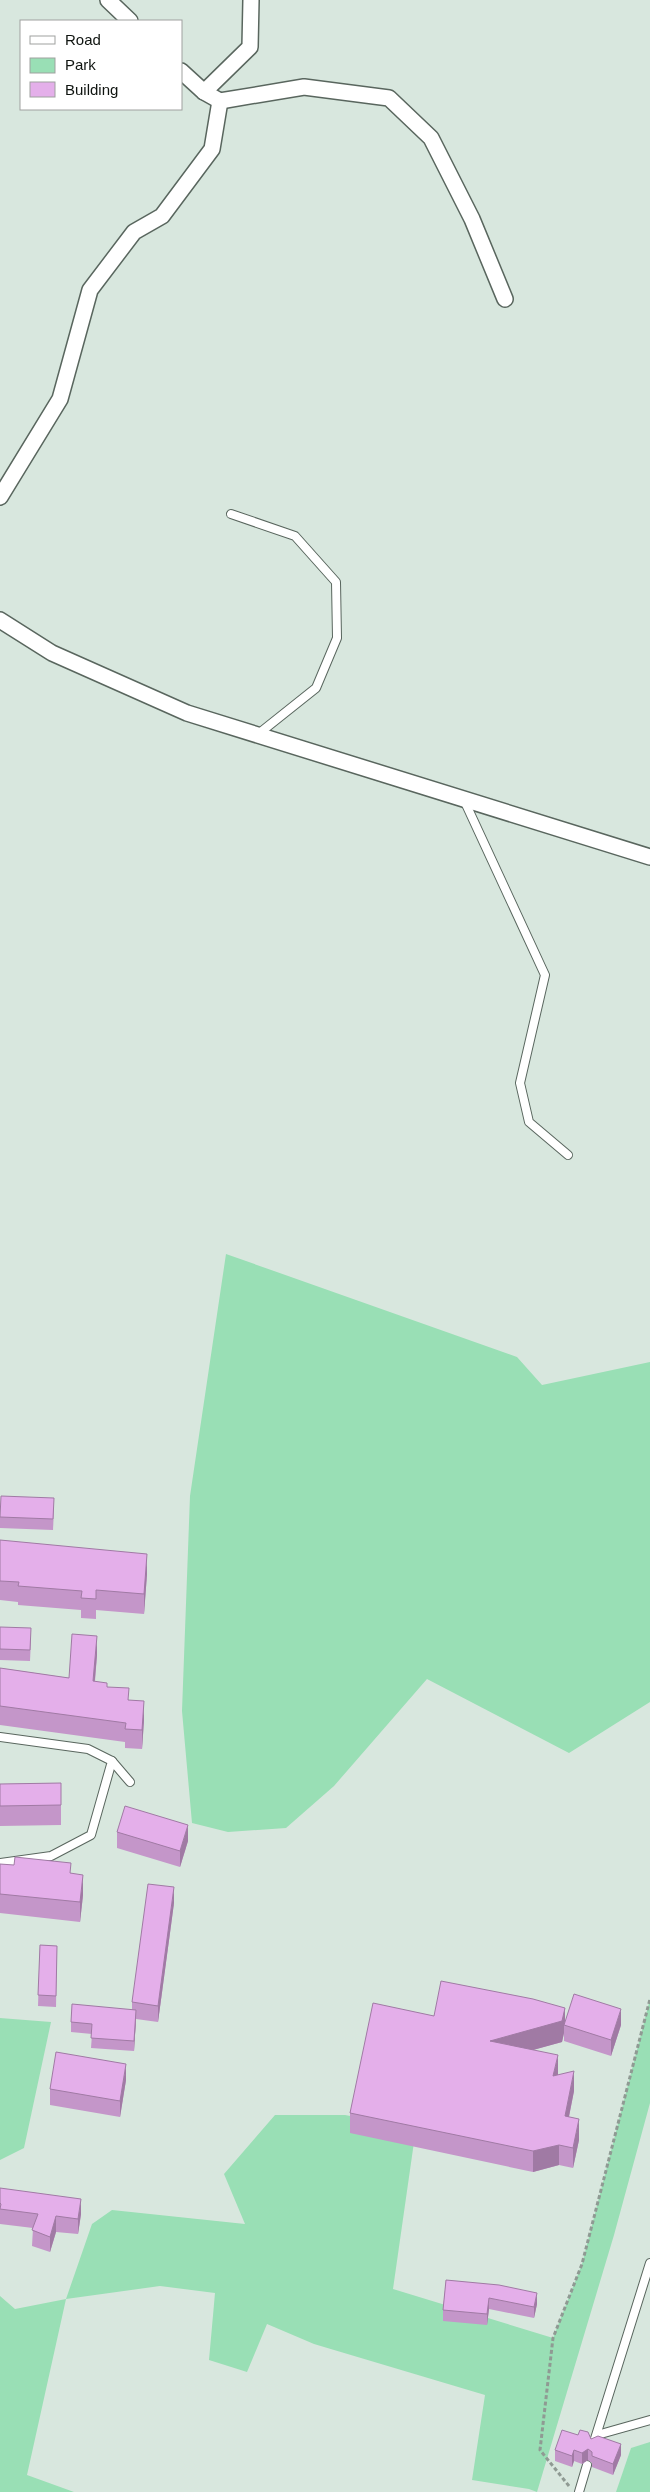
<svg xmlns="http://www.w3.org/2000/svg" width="650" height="2492" viewBox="0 0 650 2492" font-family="Helvetica,sans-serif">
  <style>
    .green { fill: #99dfb5 }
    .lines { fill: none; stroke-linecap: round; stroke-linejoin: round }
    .lane-casing { stroke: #59665e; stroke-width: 10 }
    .street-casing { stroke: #59665e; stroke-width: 18 }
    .path { stroke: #8f9a93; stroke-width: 3; stroke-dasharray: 4 2.5; stroke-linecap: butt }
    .lane { stroke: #fff; stroke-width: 8 }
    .street { stroke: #fff; stroke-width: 15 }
    .wall { fill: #c496c9 }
    .shaded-wall { fill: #a07aa4 }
    .building { fill: #e4afea; stroke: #a07aa4 }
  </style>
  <rect width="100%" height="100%" fill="#d8e7de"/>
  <g class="green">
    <path d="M226,1254l291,103 25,28 108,-23v340l-81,51 -142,-74 -93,107 -48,42 -58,4 -36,-9 -10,-112 8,-215z"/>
    <path d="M650,1999v104l-36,132 -77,257 -8,-3 -57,-9 13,-85 -171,-51 -47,-20 -20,48 -38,-12 6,-67 -55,-7 -94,13 -39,176 47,17h-74v-196l15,13 51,-10 26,-75 20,-14 133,14 -21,-50 51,-59h70l71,13 -23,161 160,49 29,-74z"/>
    <path d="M0,2018l51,4 -27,126 -24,12z"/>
    <path d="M650,2442v50h-34l15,-44z"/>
  </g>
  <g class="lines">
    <defs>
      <g id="lane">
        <path d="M231,514l64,22 41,46 1,56 -21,50 -59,47"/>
        <path d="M464,800l81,175 -25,108 9,39 39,33"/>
        <path d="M0,1737l88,12 24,12 -21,74 -40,21 -51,7"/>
        <path d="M112,1761l18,21"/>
        <path d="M597,2435l53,-15"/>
        <path d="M593,2445l57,-182"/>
        <path d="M579,2492l8,-27"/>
      </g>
      <g id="street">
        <path d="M108,0l22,21"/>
        <path d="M204,92l46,-45 1,-47"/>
        <path d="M220,101l84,-14 85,11 42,40 41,81 33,80"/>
        <path d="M0,497l60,-98 30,-109 44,-58 28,-16 50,-67 8,-48 -16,-9 -23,-21"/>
        <path d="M0,620l52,33 135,60 463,144"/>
      </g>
    </defs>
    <use href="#lane" class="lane-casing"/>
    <use href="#street" class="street-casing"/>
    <path class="path" d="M569,2486l-29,-36 13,-112 29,-74 68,-265"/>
    <use href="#lane" class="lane"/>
    <use href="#street" class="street"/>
  </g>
  <g class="wall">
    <path d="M54,1509l-1,21 -53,-2v-11z"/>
    <path d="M0,1540l147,34 -3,40 -48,-4v9l-15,-1v-8l-63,-5v-3l-18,-2z"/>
    <path d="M0,1627l31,12 -1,22 -30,-1z"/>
    <path d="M97,1655l-2,26 12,6 22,13 15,20 -2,29 -17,-1v-6l-125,-17v-57l69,10z"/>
    <path d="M61,1783v42l-61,1v-42z"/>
    <path d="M117,1832l71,9 -8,26 -63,-19z"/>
    <path d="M0,1864l71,9 12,22 -3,27 -80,-9z"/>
    <path d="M174,1903l-16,119 -22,-3 -2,32 -43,-3 1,-14 -21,-2v-10l61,-12v-8z"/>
    <path d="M40,1945l17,1 -1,61 -18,-1z"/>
    <path d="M434,2016l187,9 -10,31 -47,-15v-8l-2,9 -30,8 42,41 -5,26 10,23 -6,28 -14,-3 -26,7 -183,-39v-20z"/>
    <path d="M126,2080l-6,37 -70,-12v-16z"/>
    <path d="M0,2188l81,26 -3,20 -22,-2 -6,20 -18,-6 1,-18 -33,-4z"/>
    <path d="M446,2280l91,24 -3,14 -45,-9 -2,16 -44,-4v-11z"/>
    <path d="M591,2439l30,16 -8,20 -21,-8v-4l-4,-3 -6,4 -8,-3 -2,6 -17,-6v-11z"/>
  </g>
  <g class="shaded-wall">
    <path d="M147,1554v20l-3,40v-20z"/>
    <path d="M97,1636v19l-4,45v-19z"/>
    <path d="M144,1701v19l-2,29v-19z"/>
    <path d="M188,1825v16l-8,26v-16z"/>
    <path d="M83,1875v20l-3,27v-20z"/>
    <path d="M174,1887v16l-16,119v-16z"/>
    <path d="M565,2008v17h-1v8l-2,9 -72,20v-21z"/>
    <path d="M621,2009v16l-10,31v-16z"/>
    <path d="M136,2010v10l-2,31v-10z"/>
    <path d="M558,2055v20l-5,1z"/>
    <path d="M126,2064v16l-6,37v-16z"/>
    <path d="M574,2071v20l-9,45v-20z"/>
    <path d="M579,2119v21l-6,28v-20z"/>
    <path d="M559,2145v20l-26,7v-21z"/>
    <path d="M81,2199v15l-3,20v-15z"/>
    <path d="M56,2216v16l-6,20v-15z"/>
    <path d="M537,2293v11l-3,14v-11z"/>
    <path d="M489,2298v11l-2,16v-11z"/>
    <path d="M621,2444v11l-8,20v-11z"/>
    <path d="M588,2449v11l-6,4v-11z"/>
    <path d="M574,2450v11l-2,6v-11z"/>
  </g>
  <g class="building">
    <path d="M1,1496l53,2 -1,21 -53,-2z"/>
    <path d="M0,1540l147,14 -3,40 -48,-4v9l-15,-1 1,-7 -64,-5 1,-4 -19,-1z"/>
    <path d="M0,1627l31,1 -1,22 -30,-1z"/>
    <path d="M72,1634l25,2 -4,45 14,2v4l22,1 -1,12 16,1 -2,29 -17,-1 1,-6 -126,-17v-38l69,10z"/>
    <path d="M61,1783v22l-61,1v-22z"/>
    <path d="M125,1806l63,19 -8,26 -63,-19z"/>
    <path d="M15,1857l56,6 -1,10 13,2 -3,27 -80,-8v-30l14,1z"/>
    <path d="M148,1884l26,3 -16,119 -26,-4z"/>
    <path d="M40,1945l17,1 -1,50 -18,-1z"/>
    <path d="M441,1981l92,18 32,9 -3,13 -72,20 68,14 -5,21 21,-5 -9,45 14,3 -6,29 -14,-3 -26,6 -183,-38 23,-110 61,13z"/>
    <path d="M574,1994l47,15 -10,31 -47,-15z"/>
    <path d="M72,2004l64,6 -2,31 -43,-3 1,-14 -21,-2z"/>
    <path d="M56,2052l70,12 -6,37 -70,-12z"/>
    <path d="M0,2188l81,11 -3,20 -22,-3 -6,21 -18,-7 6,-16 -38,-5 1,-5 -1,-1z"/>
    <path d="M446,2280l53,5 38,8 -3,14 -45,-9 -2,16 -44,-4z"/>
    <path d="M562,2430l16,5 2,-5 8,2 3,7 7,-3 23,8 -8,20 -21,-8v-4l-4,-3 -6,4 -8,-3 -2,6 -17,-6z"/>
  </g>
  <rect x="20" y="20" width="162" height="90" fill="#ffffff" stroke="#9fa19f"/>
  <rect x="30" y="36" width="25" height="8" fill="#ffffff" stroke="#9fa19f"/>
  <text x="65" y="45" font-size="15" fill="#0f1410">Road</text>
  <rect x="30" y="58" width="25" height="15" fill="#99dfb5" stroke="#9fa19f"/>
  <text x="65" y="70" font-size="15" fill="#0f1410">Park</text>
  <rect x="30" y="82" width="25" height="15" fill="#e4afea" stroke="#9fa19f"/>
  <text x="65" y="95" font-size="15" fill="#0f1410">Building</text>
</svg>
